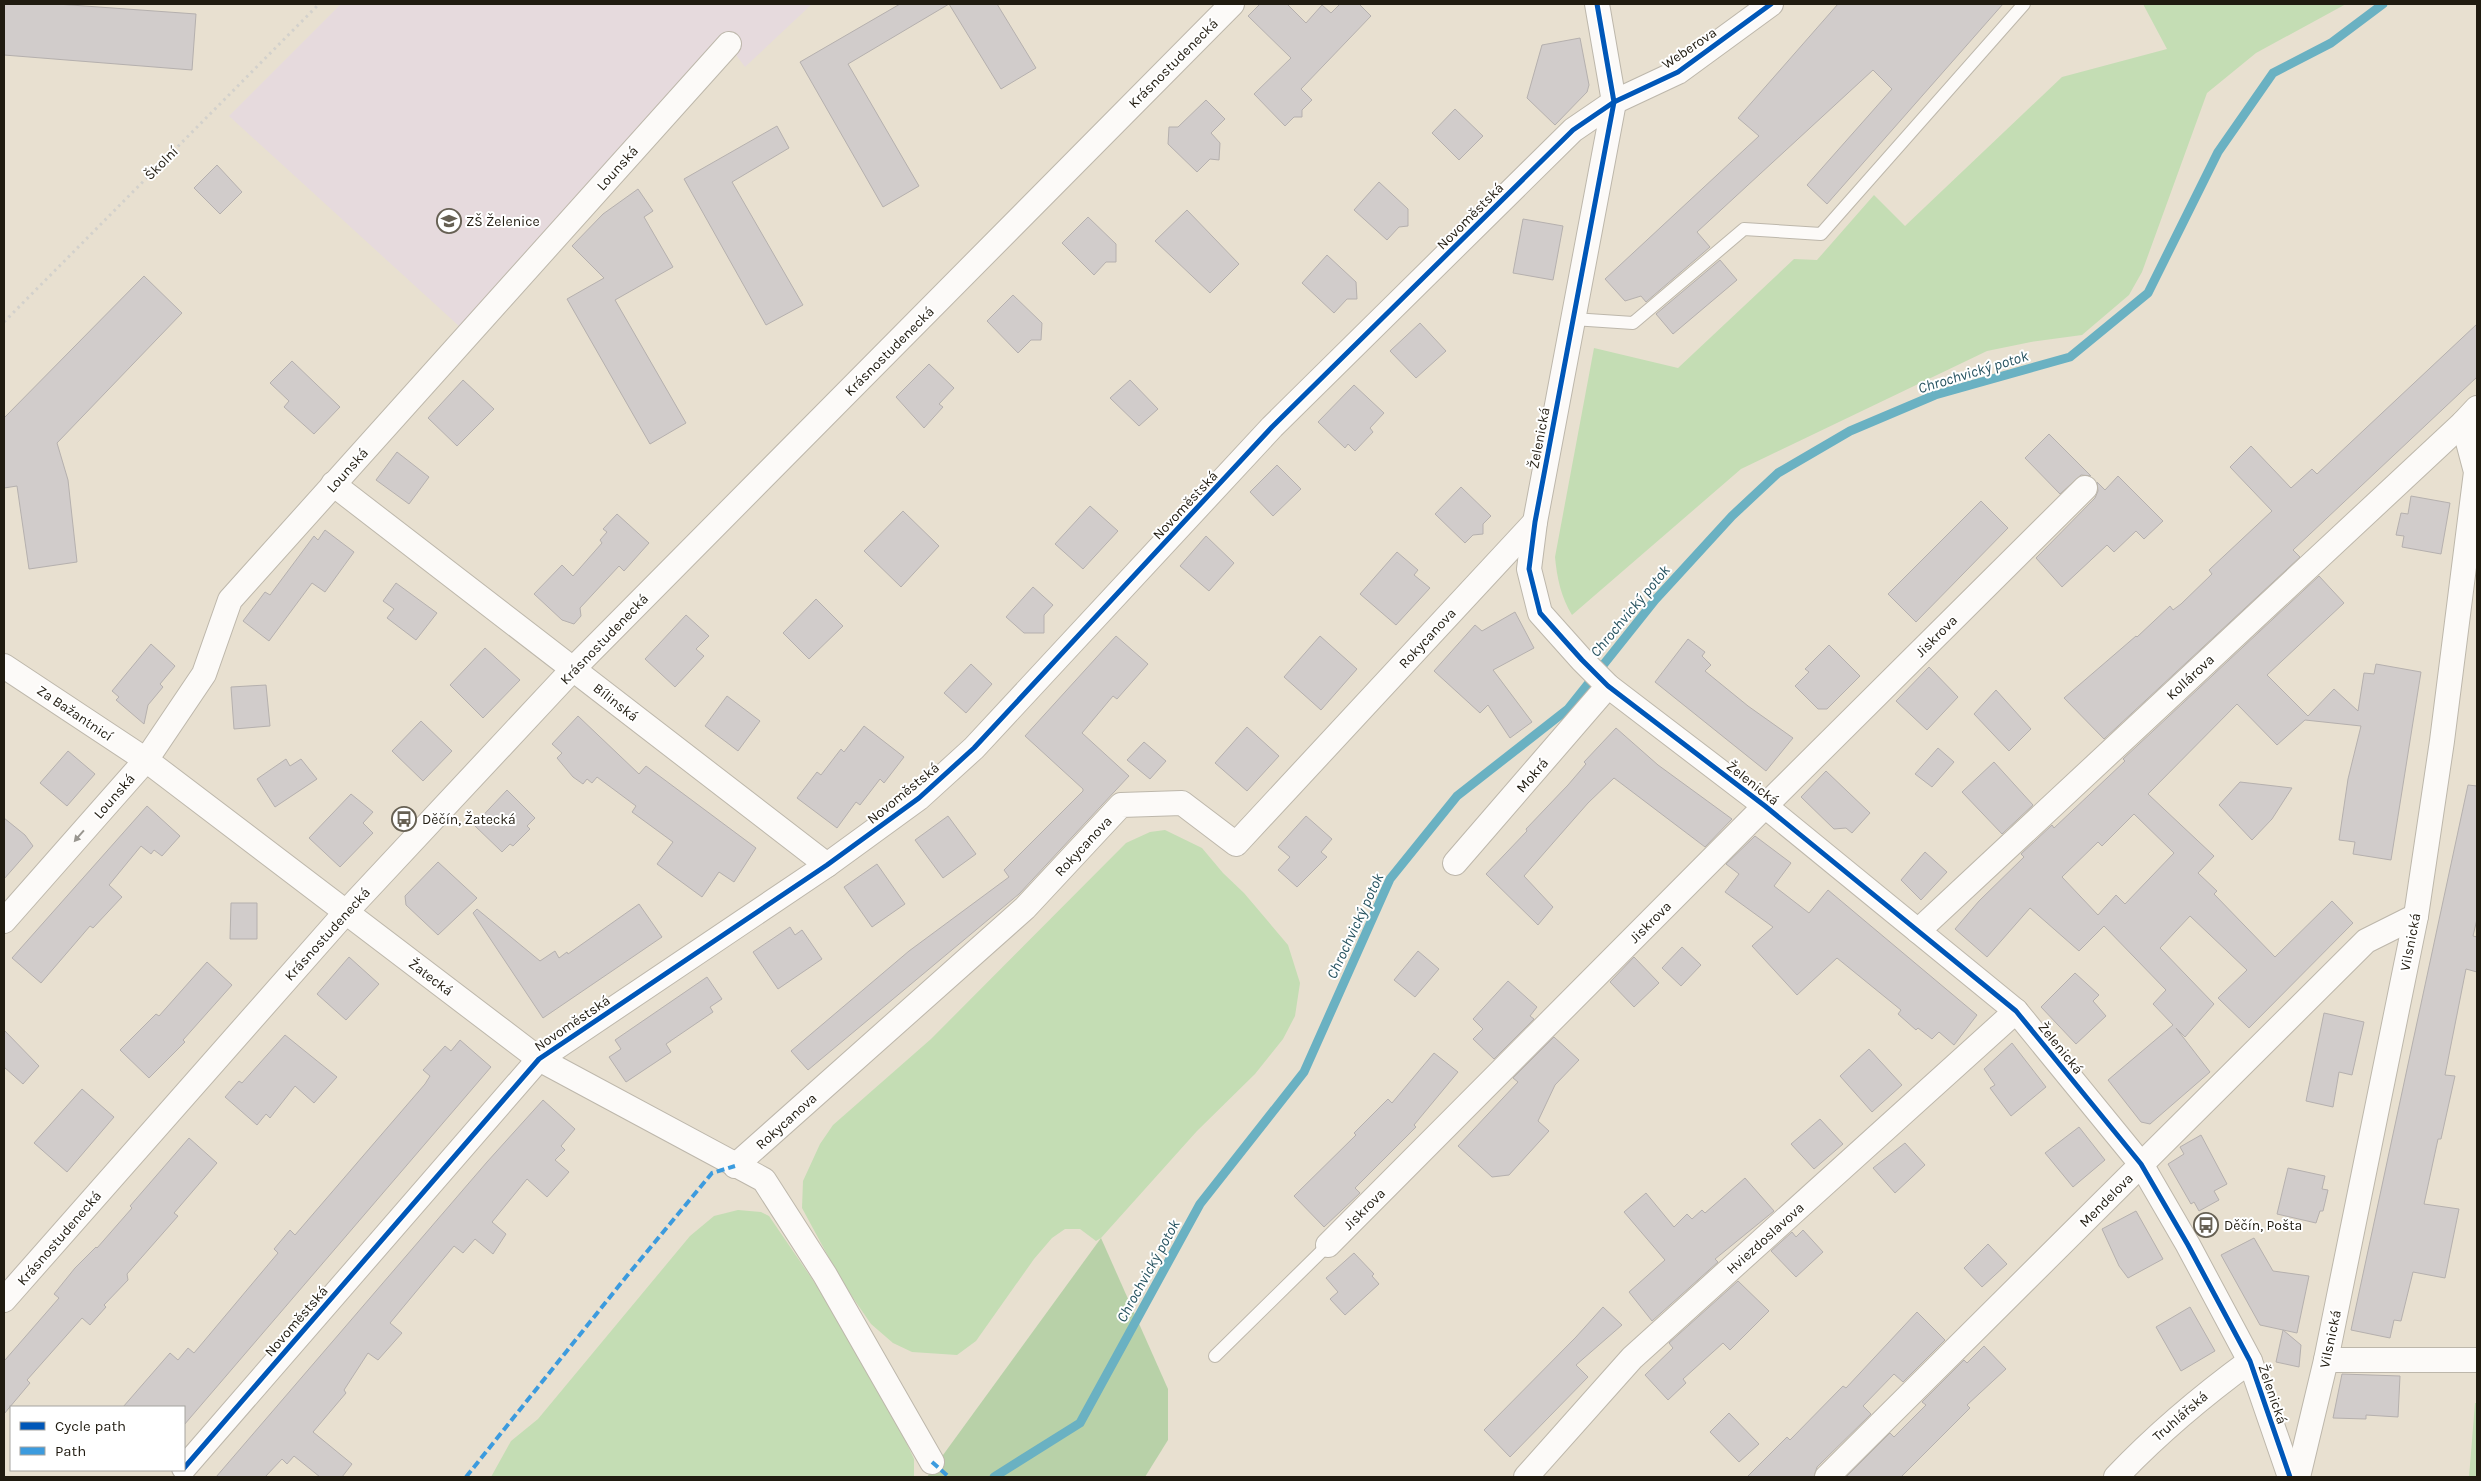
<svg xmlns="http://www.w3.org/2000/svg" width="2481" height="1481" viewBox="0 0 2481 1481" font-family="Karla,sans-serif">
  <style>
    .education { fill: #e6dadd }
    .green { fill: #c4ddb4 }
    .forest { fill: #b8d1a8 }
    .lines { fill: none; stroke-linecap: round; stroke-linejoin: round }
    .stream { stroke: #6ab1c2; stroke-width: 9 }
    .building { fill: #d1cccb; stroke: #b5b0ae; fill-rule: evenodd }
    .lane-casing { stroke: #bdb7ab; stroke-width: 14 }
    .street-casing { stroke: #bdb7ab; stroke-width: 26 }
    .path { stroke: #d3d1cc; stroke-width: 3; stroke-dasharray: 2.5 4; stroke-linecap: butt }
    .lane { stroke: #fcfaf8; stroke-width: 12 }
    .street { stroke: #fcfaf8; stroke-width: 24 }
    .quiet { stroke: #3c9bde; stroke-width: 4; stroke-dasharray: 8 4; stroke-linecap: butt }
    .cycleway-casing { stroke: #fff; stroke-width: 8 }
    .cycleway { stroke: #0057b8; stroke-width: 5 }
    .oneway { fill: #999690 }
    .labels { text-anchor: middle; stroke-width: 4; stroke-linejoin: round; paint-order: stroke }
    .street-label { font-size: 14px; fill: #201b10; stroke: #fff }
    .poi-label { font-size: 14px; fill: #201b10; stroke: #fff; text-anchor: start }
    .water-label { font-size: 15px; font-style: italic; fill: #275360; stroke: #fff }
  </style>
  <rect width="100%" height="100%" fill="#e8e0d0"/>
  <path class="education" d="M341,4h471l-67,63 -24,-32 -261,292 -231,-211z"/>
  <g class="green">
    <path d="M2143,4h203l-90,49 -49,40 -65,179 -13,23 -47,40 -51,7 -44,9 -246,118 -169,146c-11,-18 -15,-37 -17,-58l39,-209 84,20 116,-109 23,1 57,-65 31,31 157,-149 105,-28z"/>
    <path d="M1165,830l37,18 21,25 21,20 44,52 12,38 -5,33 -12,23 -28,35 -58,57 -96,107 -5,3 -16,-12h-15l-13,9 -18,21 -58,82 -19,14 -45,-3 -19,-9 -22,-19 -29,-42 -40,-74 1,-27 17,-37 13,-19 98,-86 195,-196 24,-11z"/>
    <path d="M738,1210l23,2 8,4 63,92 58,99 24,52v18h-423l20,-36 27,-22 152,-183 24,-20z"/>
    <path d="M2475,1403h2v74h-8z"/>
  </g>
  <path class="forest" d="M1101,1238l67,151v51l-23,37h-218z"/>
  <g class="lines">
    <path class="stream" d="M994,1477l86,-54 120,-219 104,-132 86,-193 67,-83 111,-87 87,-109 77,-84 46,-43 72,-42 85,-36 135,-38 78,-64 70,-141 55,-79 58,-30 52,-39"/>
  </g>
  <g class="building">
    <path d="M4,4h53l139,10 -4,56 -188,-15z"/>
    <path d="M900,4h49l-101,60 71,122 -36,21 -83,-145z"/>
    <path d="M949,4h48l39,64 -35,21z"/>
    <path d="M1260,4h27l19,19 16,-18 9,8 9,-9h19l12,12 -70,73 11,11 -10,10v7h-8l-9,9 -31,-32 37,-36 -43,-42z"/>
    <path d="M1838,4h165l-176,200 -20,-19 85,-96 -19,-19 -176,162 13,15 -64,55 -5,-6 -16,5 -20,-22 154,-143 -21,-18z"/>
    <path d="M1580,38l9,47 -2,7 -32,33 -28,-27 15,-53z"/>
    <path d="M1206,100l19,19 -14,14 9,10 -1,17 -9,-1 -13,13 -29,-28 1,-17h9z"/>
    <path d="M1455,109l28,27 -24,24 -27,-27z"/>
    <path d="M777,126l12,22 -57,34 71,123 -37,20 -82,-146z"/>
    <path d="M217,165l25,27 -22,22 -26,-26z"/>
    <path d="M1379,182l29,27v17l-9,1 -12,13 -33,-30z"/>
    <path d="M638,189l15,22 -9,6 29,50 -58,33 71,123 -36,21 -83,-145 37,-21 -32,-32 31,-32z"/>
    <path d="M1187,210l52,54 -29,29 -55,-52z"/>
    <path d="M1088,217l28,27v18h-10l-12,13 -32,-32z"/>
    <path d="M1523,219l40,7 -10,54 -40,-7z"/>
    <path d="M1327,255l29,27 1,17h-10l-13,14 -32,-30z"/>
    <path d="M1720,260l17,20 -64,54 -17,-20z"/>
    <path d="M144,276l38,37 -125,130 11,37 9,82 -48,7 -12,-83 -13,2v-70z"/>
    <path d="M1013,295l29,28 -1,17h-10l-13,13 -31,-32z"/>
    <path d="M1420,323l26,28 -30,27 -26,-27z"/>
    <path d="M2477,324v53l-184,173 7,7 -196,182 -40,-41 72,-62 1,1 33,-31 3,4 8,-6 31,-30 -3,-4 63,-59 -42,-44 21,-21 40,42 21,-19 5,5z"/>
    <path d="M292,361l48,46 -26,27 -30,-27 5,-6 -19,-18z"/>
    <path d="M929,364l25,24 -15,16 4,3 -19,21 -28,-31z"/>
    <path d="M463,380l31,29 -37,37 -29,-28z"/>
    <path d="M1130,380l28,29 -19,17 -29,-28z"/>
    <path d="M1354,385l30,28 -14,15 3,4 -18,19 -7,-7 -3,4 -27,-26z"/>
    <path d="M2049,434l42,42 -10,-1 -21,19 -35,-36z"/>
    <path d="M397,452l32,25 -20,27 -33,-24z"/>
    <path d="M1277,465l24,24 -28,27 -23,-24z"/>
    <path d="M2118,476l45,45 -19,18 -8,-8 -22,21 -7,-7 -45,42 -26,-29 59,-60 3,-7 -1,-9 8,8z"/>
    <path d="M1461,487l30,29 -8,8v10l-10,1 -8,8 -30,-29z"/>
    <path d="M2411,496l39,7 -9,51 -39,-7 2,-11 -8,-1 5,-22 7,1z"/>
    <path d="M1981,501l27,27 -92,94 -28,-28z"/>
    <path d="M1090,506l28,25 -35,38 -28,-25z"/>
    <path d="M903,511l36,35 -38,41 -37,-36z"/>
    <path d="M617,514l32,29 -25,28 -5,-5 -39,42 1,8 -7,8 -12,-4 -28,-26 28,-29 11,11 29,-33 -2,-3 7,-8 -4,-3z"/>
    <path d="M325,530l29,22 -29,40 -13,-9 -43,58 -26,-20 22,-29 5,3 44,-59 4,4z"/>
    <path d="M1206,536l28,27 -25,28 -29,-25z"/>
    <path d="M1397,552l21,18 -4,5 16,13 -34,37 -36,-31z"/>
    <path d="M2319,576l25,27 -77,72 41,41 26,-27 24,22 6,-38 10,1 2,-10 45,8 -30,188 -38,-6 2,-12 -16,-2 9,-61 13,-53 -56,-6 -28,25 -40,-41 -89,90 66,62 -16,17 19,18 -3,3 61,63 57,-56 21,22 -104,105 -31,-30 29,-28 -57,-54 -30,32 54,56 -29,33 -9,-9 34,44 -60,52 -9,-2 -33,-42 65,-55 -20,-21 13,-14 -62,-64 -25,25 -49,-43 -43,49 -32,-28 24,-28 45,-44 -3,-3 31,-29 2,3 71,-67 -2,-2zM2134,814l40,39 -49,51 -9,-9 -18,20 -36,-38 36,-35 4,4z"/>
    <path d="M396,583l41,30 -21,27 -29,-22 7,-9 -11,-8z"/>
    <path d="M1033,587l20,18 -9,10v18h-20l-18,-16z"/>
    <path d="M816,599l27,27 -34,33 -26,-26z"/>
    <path d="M1515,612l19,36 -41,22 39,52 -22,16 -22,-33 -8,8 -46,-42 41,-46 7,6z"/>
    <path d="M686,615l23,21 -13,13 8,7 -29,31 -30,-28z"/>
    <path d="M1116,636l32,28 -31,35 -4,-3 -31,37 47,43 -110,118 -211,176 -17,-19 118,-100 100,-74 -5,-7 79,-79v-2l-58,-53z"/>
    <path d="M1320,636l37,33 -36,41 -37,-33z"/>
    <path d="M1688,639l17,13 -3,4 9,9 -6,6 43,35 45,32 -27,33 -111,-89z"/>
    <path d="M151,644l24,22 -15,18 3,3 -15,18 -4,19 -28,-24 3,-3 -7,-6z"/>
    <path d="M1829,645l31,31 -33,33h-9l-23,-23 14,-14 -4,-3z"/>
    <path d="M485,648l35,32 -37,38 -33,-33z"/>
    <path d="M971,664l21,20 -26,29 -22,-20z"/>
    <path d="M1929,667l29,30 -31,33 -31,-29z"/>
    <path d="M266,685l4,41 -36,3 -3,-42z"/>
    <path d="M1996,690l35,39 -22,22 -35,-37z"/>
    <path d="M727,696l33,25 -22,30 -33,-25z"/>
    <path d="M578,716l61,58 7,-8 110,82 -22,34 -15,-10 -17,25 -45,-33 16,-22 -41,-30 4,-6 -39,-29 -5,6 -5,-4 -4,5 -10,-7 -16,-19 5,-5 -10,-9z"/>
    <path d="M421,721l31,30 -29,30 -31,-30z"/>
    <path d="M864,726l40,31 -20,26 -4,-4 -20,26 -4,-3 -19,26 -40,-30 20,-26 4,3 20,-26 3,3z"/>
    <path d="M1247,727l32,29 -32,35 -32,-28z"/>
    <path d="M1616,728l42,37 74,54 -27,28 -91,-69 -26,25 -64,73 29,31 -15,18 -52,-51 41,-43 -1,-2 42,-44 18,-21 -2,-2z"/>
    <path d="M1144,742l22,19 -16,18 -23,-19z"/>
    <path d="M1938,748l16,14 -22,25 -17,-13z"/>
    <path d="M68,751l27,23 -28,32 -27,-23z"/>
    <path d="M286,759l4,7 11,-7 16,20 -42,28 -18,-28z"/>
    <path d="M1994,762l39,43 -31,29 -40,-42z"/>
    <path d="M1826,771l44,42 -18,20 -6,-5 -12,1 -33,-32z"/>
    <path d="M2240,782l52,6 -20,31 -20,21 -33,-35z"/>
    <path d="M2468,785l9,1v133l-4,17 4,1v35l-11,-3 -21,106 10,1 -14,63h-3l-14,65 35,5 -14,69 -32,-6 -12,49 -7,-1 -4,18 -39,-8z"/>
    <path d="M507,790l28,28 -8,8 3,3 -17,17 -3,-2 -8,8 -28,-27z"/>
    <path d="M351,794l22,18 -10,11 10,10 -33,34 -31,-29z"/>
    <path d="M147,806l33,30 -18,20 -8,-6 -3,4 -10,-8 -32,39 13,12 -29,31 -3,-2 -49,57 -29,-25z"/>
    <path d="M948,816l28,38 -33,24 -28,-38z"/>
    <path d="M1306,816l26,23 -11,13 6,5 -30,30 -19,-17 12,-13 -12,-10z"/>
    <path d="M4,818l21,17 8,11 -29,33z"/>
    <path d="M1755,836l36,27 -17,23 35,27 19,-23 149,125 -23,30 -15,-13 -7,7 -14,-11 -2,2 -18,-16 3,-4 -64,-52 -40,37 -45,-49 21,-19 -48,-35 14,-18 -13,-10z"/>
    <path d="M1925,852l22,20 -26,28 -20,-20z"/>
    <path d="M438,862l39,36 -39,37 -32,-30 -1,-9z"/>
    <path d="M877,864l28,40 -33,23 -28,-40z"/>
    <path d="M231,903h26v36h-27z"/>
    <path d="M639,904l23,33 -119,81 -70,-105 4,-4 63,52 15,-10 4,7 8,-6 1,2z"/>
    <path d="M790,927l5,8 7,-5 20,29 -44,30 -25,-37z"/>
    <path d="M1682,947l19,18 -20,21 -19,-18z"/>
    <path d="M1418,951l21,18 -24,28 -21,-17z"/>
    <path d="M349,957l30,27 -33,36 -29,-26z"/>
    <path d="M1634,957l25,26 -25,24 -24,-25z"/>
    <path d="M207,962l25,23 -49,55 2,2 -36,36 -29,-28 36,-36 3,2z"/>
    <path d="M2075,973l24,22 -6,6 13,15 -30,28 -35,-37z"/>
    <path d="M707,977l15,22 -12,8 3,5 -47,32 5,8 -45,30 -17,-25 12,-8 -6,-9z"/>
    <path d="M1508,981l29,26 -7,9 4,3 -40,40 -21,-20 10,-10 -10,-10z"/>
    <path d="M2324,1013l40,9 -12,53 -13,-3 -6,35 -27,-6z"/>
    <path d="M4,1030l35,36 -16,18 -19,-17z"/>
    <path d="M285,1035l52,42 -23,26 -19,-17 -25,32 -4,-4 -9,11 -32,-28 14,-16 3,2z"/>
    <path d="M1554,1037l25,23 -24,25 -17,36 11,10 -40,44 -17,2 -34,-31 60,-64 -5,-4z"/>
    <path d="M460,1040l31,27 -307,358v-18h-61l47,-54 8,7 10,-12 6,5 84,-100 -4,-4 16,-19 5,5 130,-151 5,-8 -7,-6 22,-24 6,5z"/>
    <path d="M2012,1043l34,44 -35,29 -21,-28 5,-3 -11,-16z"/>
    <path d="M1869,1049l33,36 -30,27 -32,-36z"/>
    <path d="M1434,1053l24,19 -44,53 2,2 -61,61 5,5 -36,34 -30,-31 62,-61 -2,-2 34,-34 4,4z"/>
    <path d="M82,1089l32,28 -47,55 -33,-29z"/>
    <path d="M543,1100l32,29 -14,17 4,4 -10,10 14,12 -22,25 -20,-18 -35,43 14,12 -13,20 -18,-15 -12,14 -9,-7 -64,77 12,10 -24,27 -10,-7 -24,37 2,3 -33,39 39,32 -10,13h-22l-26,-21 -7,8 -5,-5 -17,18h-49l271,-315z"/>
    <path d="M1820,1119l23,25 -29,25 -23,-25z"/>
    <path d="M2079,1127l26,33 -32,27 -28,-34z"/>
    <path d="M2201,1135l26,49 -13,7 5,9 -20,11 -5,-9 -3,2 -23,-40 16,-10 -4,-7z"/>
    <path d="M189,1138l28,25 -43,50 4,3 -51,58 1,6 -24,25 2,2 -16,18 -8,-7 -55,62 3,3 -26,31v-55l1,1 54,-62 -5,-4 21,-26 21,-21 1,1 35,-40 -2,-2z"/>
    <path d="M1905,1143l20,22 -30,28 -22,-25z"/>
    <path d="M2288,1168l37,8 -3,13 6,1 -5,21h-3l-4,12 -39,-9z"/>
    <path d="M1745,1178l29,33 -59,48 3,3 -66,59 -23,-29 36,-32 -41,-48 22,-19 28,34 13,-13 5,5 10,-9 3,3z"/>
    <path d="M2136,1211l27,48 -35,19 -9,-12 -17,-37z"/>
    <path d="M1803,1230l20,22 -27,25 -25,-26 21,-19 4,5z"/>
    <path d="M2254,1238l19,33 36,5 -12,57 -37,-8 -39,-70z"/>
    <path d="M1988,1244l19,20 -25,23 -18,-19z"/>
    <path d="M1354,1253l20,21 -2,2 7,8 -34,31 -15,-16 8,-7 -12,-14z"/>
    <path d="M1738,1281l31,30 -39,39 -7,-7 -40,36 3,4 -18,17 -23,-25 28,-27 -4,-5z"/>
    <path d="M1603,1307l19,18 -46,40 12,12 -78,80 -26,-27 92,-93z"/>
    <path d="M2190,1307l25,44 -34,20 -25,-44z"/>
    <path d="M1917,1312l28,28 -42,42 -9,-8 -31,32 8,8 -54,53 -3,10h-67l40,-40 3,3 53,-54 3,2z"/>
    <path d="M2283,1330l18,15 -2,22 -23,-5z"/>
    <path d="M1984,1346l22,23 -39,36 3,3 -69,69h-55l44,-44 4,4 32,-32 -4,-3 42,-42 3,3z"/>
    <path d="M2342,1374l58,2 -2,41 -32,-2v4l-33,-1z"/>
    <path d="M1729,1413l30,31 -20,18 -29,-30z"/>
  </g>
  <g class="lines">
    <defs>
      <g id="lane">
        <path d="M1573,319l60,4 111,-94 77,5 203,-230"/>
        <path d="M1215,1356l113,-111"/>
      </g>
      <g id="street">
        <path d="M1597,4l17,98 -79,420 -6,47 11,44 42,47 26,26 157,120 251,205 125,153 47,81 62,116 40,116"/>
        <path d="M333,484l494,381"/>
        <path d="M4,666l142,94 393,299 225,121 61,95 107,187"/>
        <path d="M1455,863l153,-177"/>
        <path d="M4,921l142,-161 58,-86 26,-74 499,-556"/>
        <path d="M1918,931l545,-508"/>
        <path d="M735,1166l290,-258 96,-103 61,-2 54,41 299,-322"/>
        <path d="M1328,1245l437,-439 320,-318"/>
        <path d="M4,1300l342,-388 227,-243 659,-665"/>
        <path d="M2326,1360h151"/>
        <path d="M184,1468l355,-409 288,-194 92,-67 55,-50 298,-321 301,-297 41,-28 64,-30 93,-68"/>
        <path d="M1526,1477l106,-119 384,-347"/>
        <path d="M1827,1477l539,-536 50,-25"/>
        <path d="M2116,1477c41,-43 86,-81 134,-116"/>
        <path d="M2298,1477l28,-117 90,-444 26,-175 34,-269 -13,-49 14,-15"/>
      </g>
    </defs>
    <use href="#lane" class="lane-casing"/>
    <use href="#street" class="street-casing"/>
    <path class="path" d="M4,322l315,-318"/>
    <use href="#lane" class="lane"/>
    <use href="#street" class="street"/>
    <g class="quiet">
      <path d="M932,1462l17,15"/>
      <path d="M466,1477l160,-200 86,-104 23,-7"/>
    </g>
    <defs>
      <g id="cycleway">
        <path d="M1597,4l17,98 -79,420 -6,47 11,44 42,47 26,26 157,120 251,205 125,153 47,81 62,116 40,116"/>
        <path d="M184,1468l355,-409 288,-194 92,-67 55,-50 298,-321 301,-297 41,-28 64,-30 93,-68"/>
      </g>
    </defs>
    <use href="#cycleway" class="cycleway-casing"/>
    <use href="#cycleway" class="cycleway"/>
  </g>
  <defs><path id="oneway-solid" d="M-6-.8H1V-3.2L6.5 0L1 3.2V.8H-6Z" transform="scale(1.25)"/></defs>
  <use class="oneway" href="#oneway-solid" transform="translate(79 836) rotate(131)"/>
  <defs>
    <symbol id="school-ring" viewBox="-11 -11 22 22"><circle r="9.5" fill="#fff" stroke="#666053" stroke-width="1.5"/><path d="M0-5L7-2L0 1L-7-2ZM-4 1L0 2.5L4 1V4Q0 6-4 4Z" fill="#666053"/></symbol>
    <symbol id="bus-ring" viewBox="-11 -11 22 22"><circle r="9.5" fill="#fff" stroke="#666053" stroke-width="1.5"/><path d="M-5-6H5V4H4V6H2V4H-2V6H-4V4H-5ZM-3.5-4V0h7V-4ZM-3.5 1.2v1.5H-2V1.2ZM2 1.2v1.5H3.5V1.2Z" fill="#666053"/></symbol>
  </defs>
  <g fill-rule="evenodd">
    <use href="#school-ring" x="435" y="207" width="28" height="28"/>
    <use href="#bus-ring" x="390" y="805" width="28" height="28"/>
    <use href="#bus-ring" x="2192" y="1211" width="28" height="28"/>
  </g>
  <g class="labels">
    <g class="street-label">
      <text transform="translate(1689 48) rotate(-34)" y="5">Weberova</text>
      <text transform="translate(1173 63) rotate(-45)" y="5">Krásnostudenecká</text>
      <text transform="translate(161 163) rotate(-45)" y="5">Školní</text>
      <text transform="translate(617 168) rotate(-48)" y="5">Lounská</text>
      <text transform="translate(1470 216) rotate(-45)" y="5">Novoměstská</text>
      <text transform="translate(889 351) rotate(-45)" y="5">Krásnostudenecká</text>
      <text transform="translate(1539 438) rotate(-79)" y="5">Želenická</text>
      <text transform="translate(347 470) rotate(-48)" y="5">Lounská</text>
      <text transform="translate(1185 505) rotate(-47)" y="5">Novoměstská</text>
      <text transform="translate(1936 636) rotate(-45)" y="5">Jiskrova</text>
      <text transform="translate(1427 638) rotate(-47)" y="5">Rokycanova</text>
      <text transform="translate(604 639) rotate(-46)" y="5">Krásnostudenecká</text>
      <text transform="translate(2190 677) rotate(-43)" y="5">Kollárova</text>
      <text transform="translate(616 702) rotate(38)" y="5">Bílinská</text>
      <text transform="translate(75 713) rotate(34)" y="5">Za Bažantnicí</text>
      <text transform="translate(1532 775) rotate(-49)" y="5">Mokrá</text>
      <text transform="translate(1753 783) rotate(38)" y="5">Želenická</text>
      <text transform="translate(903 793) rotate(-39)" y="5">Novoměstská</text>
      <text transform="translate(114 796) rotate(-49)" y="5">Lounská</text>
      <text transform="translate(1083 846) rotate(-47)" y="5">Rokycanova</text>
      <text transform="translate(1650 922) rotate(-45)" y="5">Jiskrova</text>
      <text transform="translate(327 934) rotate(-48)" y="5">Krásnostudenecká</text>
      <text transform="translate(2410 942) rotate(-79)" y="5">Vilsnická</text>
      <text transform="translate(431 977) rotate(37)" y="5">Žatecká</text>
      <text transform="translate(572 1023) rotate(-34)" y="5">Novoměstská</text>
      <text transform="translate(2061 1048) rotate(51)" y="5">Želenická</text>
      <text transform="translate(786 1121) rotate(-42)" y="5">Rokycanova</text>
      <text transform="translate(2106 1200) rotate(-45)" y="5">Mendelova</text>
      <text transform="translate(1364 1209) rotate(-45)" y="5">Jiskrova</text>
      <text transform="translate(59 1238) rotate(-49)" y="5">Krásnostudenecká</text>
      <text transform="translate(1765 1238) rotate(-42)" y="5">Hviezdoslavova</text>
      <text transform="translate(296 1321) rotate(-49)" y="5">Novoměstská</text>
      <text transform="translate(2330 1339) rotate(-78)" y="5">Vilsnická</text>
      <text transform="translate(2273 1394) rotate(71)" y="5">Želenická</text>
      <text transform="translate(2180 1416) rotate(-41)" y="5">Truhlářská</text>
    </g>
    <g class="poi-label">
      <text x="466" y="226">ZŠ Želenice</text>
      <text x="422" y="824">Děčín, Žatecká</text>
      <text x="2224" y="1230">Děčín, Pošta</text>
    </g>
    <g class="water-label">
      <text transform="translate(1973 372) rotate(-17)" y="5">Chrochvický potok</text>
      <text transform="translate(1630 611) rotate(-50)" y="5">Chrochvický potok</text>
      <text transform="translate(1355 926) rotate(-65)" y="5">Chrochvický potok</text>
      <text transform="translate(1148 1271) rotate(-61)" y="5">Chrochvický potok</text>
    </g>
  </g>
  <rect width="2481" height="1481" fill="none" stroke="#201b10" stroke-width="10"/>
  <rect x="10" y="1406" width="175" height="65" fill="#ffffff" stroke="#a6a49f"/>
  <rect x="20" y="1422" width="25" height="8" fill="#0057b8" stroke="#a6a49f"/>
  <text x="55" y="1431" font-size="15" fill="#201b10">Cycle path</text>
  <rect x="20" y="1447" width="25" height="8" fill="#3c9bde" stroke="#a6a49f"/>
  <text x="55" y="1456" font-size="15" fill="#201b10">Path</text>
</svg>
